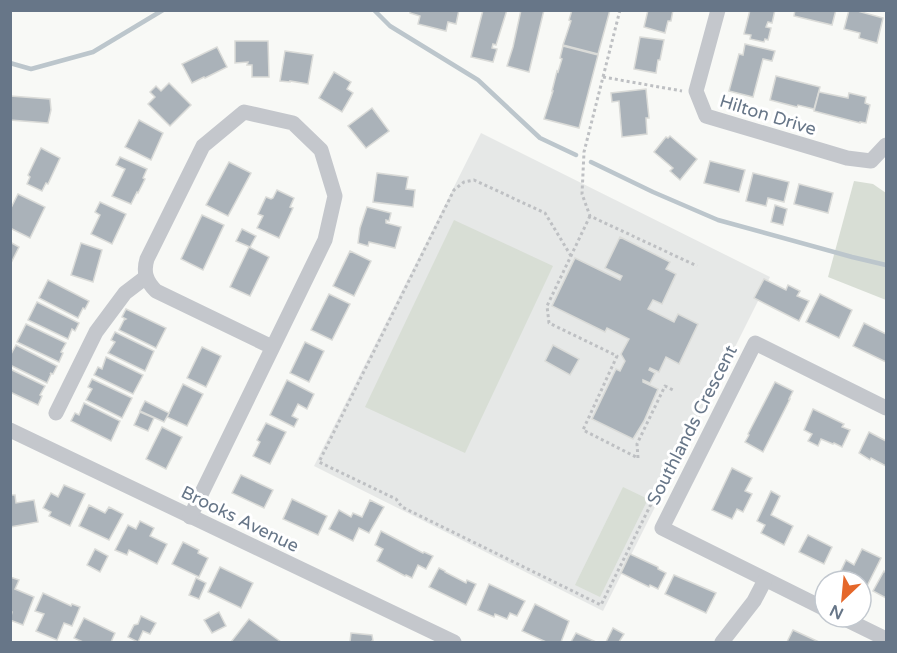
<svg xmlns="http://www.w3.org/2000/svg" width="897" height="653" viewBox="0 0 897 653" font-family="'Varela Round',sans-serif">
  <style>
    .built { fill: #e6e8e7 }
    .green { fill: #d8ded5 }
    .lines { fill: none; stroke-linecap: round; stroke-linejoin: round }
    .stream { stroke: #bcc6cc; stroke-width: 4.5 }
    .building { fill: #aab2b9; stroke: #dadbd8; stroke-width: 1.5 }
    .path { stroke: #bec0c3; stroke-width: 3; stroke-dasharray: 3 3; stroke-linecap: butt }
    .minor { stroke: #c4c7cc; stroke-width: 15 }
    .labels { text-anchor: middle; stroke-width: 6; stroke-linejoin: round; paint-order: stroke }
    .street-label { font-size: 18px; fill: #677688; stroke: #fff }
  </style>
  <rect width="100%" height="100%" fill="#f8f9f6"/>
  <path class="built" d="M481,133l289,144 -167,334 -289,-145z"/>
  <g class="green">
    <path d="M854,181l19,3 13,9v107l-58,-23z"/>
    <path d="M454,220l99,46 -88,187 -100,-46z"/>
    <path d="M623,487l25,12 -48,98 -25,-12z"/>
  </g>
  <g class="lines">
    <g class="stream">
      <path d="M374,10l16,16 88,54 62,58 36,17"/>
      <path d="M10,63l21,6 62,-17 70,-42"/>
      <path d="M591,162l62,30 65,28 134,37 34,8"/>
    </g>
  </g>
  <g class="building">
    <path d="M410,10h49l-3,14 -8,-2 -2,9 -28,-7 2,-8 -10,-3z"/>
    <path d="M483,10h24l-11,35 -3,-1 -1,4 5,1 -4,13 -22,-5z"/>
    <path d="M521,10h23l-15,62 -22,-6 6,-19z"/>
    <path d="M572,10h38l-12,44 -35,-9 8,-24 -2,-1z"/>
    <path d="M648,10h25l-2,11h-3l-3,12 -21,-6z"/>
    <path d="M750,10h25l-3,13 -4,-1 -2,5 5,1 -3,12 -3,-1 -1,3 -14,-3 1,-4 -7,-1z"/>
    <path d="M795,10h41l-4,15 -38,-9z"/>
    <path d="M849,10h5l29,8 -6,25 -18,-5 1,-5 -16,-4z"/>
    <path d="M640,37l24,3 -4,20h-2l-2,13 -22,-4z"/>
    <path d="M235,41h33l1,36h-17v-12h-5l1,-3 -13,1z"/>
    <path d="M745,44l30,7 -3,10 -9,-2 -10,38 -24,-6 10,-37 4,1z"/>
    <path d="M563,46l35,9 -19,73 -35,-9 9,-28h-1l5,-20 1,1 4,-13 -2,-1z"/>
    <path d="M217,47l10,20 -22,11 -1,-1 -12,6 -10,-19z"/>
    <path d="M285,51l28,4 -5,29 -18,-3v1l-10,-1z"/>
    <path d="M334,72l17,10 -4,7 6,4 -11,19 -23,-14z"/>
    <path d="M776,76l44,11 -6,22 -16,-4 -1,2 -27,-7z"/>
    <path d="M169,83l22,22 -21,21 -22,-22 7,-7 -5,-5 6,-6 5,5z"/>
    <path d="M646,89l3,29h-3l1,16 -25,3 -3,-36 -7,1 -1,-9z"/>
    <path d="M819,92l29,6 1,-5 17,4 -1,6 5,2 -4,18 -6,-1v1l-46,-12z"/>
    <path d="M10,96l40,3 1,11 -3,13 -38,-3z"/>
    <path d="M372,108l17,23 -23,17 -18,-22z"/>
    <path d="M139,120l24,13 -12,27 -26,-13z"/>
    <path d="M670,136l27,23 -17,21 -10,-9 3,-3 -19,-16 12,-15 2,1z"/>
    <path d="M41,148l19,10 -12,26 -2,-1 -4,8 -15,-7 3,-7 -2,-2z"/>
    <path d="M120,157l27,12 -4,9 2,1 -7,14 -1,-1 -6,12 -19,-8 13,-27 -9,-4z"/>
    <path d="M710,161l35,9 -6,22 -35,-9z"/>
    <path d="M229,162l22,11 -23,43 -22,-11z"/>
    <path d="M377,173l31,4 -2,12 9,1 -2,17 -40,-5z"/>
    <path d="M753,173l36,9 -5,20 -16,-4 -2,8 -20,-5z"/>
    <path d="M799,184l34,9 -5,20 -34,-9z"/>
    <path d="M277,190l17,8 -4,9 3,1 -14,30 -22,-10 6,-12 -5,-2 8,-17 5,2 2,-1z"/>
    <path d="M18,194l27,13 -15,31 -20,-10v-18z"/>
    <path d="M100,202l26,12 -14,30 -21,-10 9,-19 -5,-3z"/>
    <path d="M775,205l12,4 -4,16 -12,-3z"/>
    <path d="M367,207l24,6 -2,8 -3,-1v3l15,4 -6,21 -26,-6 -1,4 -10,-3 2,-15z"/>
    <path d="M202,215l22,10 -21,45 -22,-11z"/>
    <path d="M242,229l14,7 -6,11 -14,-6z"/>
    <path d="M620,237l50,25 -4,7 10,5 -14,30 -9,-4 -5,9 26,13 4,-8 20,10 -19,40 -13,-7 -7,15 -9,-4 -1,2 6,3 -5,10 -7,-3v2l15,7 -14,32 -11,18 -41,-20 24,-50 4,2 5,-10 -4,-7 8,-15 -22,-11 -2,4 -53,-26 23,-48 45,22 2,-4 -17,-8z"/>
    <path d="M10,242l9,5 -9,18z"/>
    <path d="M81,243l21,7 -9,32 -22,-7z"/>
    <path d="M249,247l20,10 -19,39 -20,-9z"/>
    <path d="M350,251l21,10 -17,35 -21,-10z"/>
    <path d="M764,279l22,11 2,-5 12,6 -3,5 12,5 -10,20 -45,-23z"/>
    <path d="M48,280l41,21 -4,8 -2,-1 -5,10 -39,-20z"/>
    <path d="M329,294l21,10 -18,36 -21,-10z"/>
    <path d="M820,294l32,16 -13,28 -33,-16z"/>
    <path d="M37,302l42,21 -4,8 -3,-2 -4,10 -40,-19z"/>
    <path d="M126,309l40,19 -10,20 -37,-18 5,-10 2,-1 -4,-2z"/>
    <path d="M864,323l22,11v28l-33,-16z"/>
    <path d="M26,324l40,19 -5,9 2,1 -4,9 -42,-20z"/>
    <path d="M115,332l39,19 -9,20 -37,-18 7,-11 -4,-2z"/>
    <path d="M305,342l19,9 -15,31 -19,-9z"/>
    <path d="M16,345l41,21 -4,8 -3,-1 1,1 -4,9 -37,-18v-9z"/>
    <path d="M553,345l26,14 -9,16 -25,-14z"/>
    <path d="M202,347l19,9 -15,31 -19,-9z"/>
    <path d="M106,357l37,18 -10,19 -39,-19 4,-8 4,2z"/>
    <path d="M10,369l35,17 -5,9 2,1 -4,9 -28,-13z"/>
    <path d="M92,379l40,19 -10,20 -36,-18 6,-11 -4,-2z"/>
    <path d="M287,380l27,14 -7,15 -9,-5 -6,12 6,3 -4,8 -24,-12z"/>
    <path d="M775,382l18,9 -4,8h1l-27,53 -18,-10 4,-7 -1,-1z"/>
    <path d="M183,384l20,10 -16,32 -20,-9z"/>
    <path d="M145,401l24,12 -5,9 -24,-11z"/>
    <path d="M84,403l36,18 -9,20 -40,-20 4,-8 4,2z"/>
    <path d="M813,409l31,15 -2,3 8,3 -8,17 -8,-4 -1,1 -12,-5 -3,7 -10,-5 4,-7 -8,-4z"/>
    <path d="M140,412l14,6 -6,13 -14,-6z"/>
    <path d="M266,423l20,9 -16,32 -17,-8 7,-14 -3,-2z"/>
    <path d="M162,427l20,10 -16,32 -20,-10z"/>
    <path d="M869,432l17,9v25l-15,-8 -1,2 -11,-7z"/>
    <path d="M732,468l20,10 -7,13 7,3 -9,18 -6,-3 -5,10 -20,-9z"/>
    <path d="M241,475l32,15 -9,18 -32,-15z"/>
    <path d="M64,485l21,9 -15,32 -21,-10 2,-4 -8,-4 8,-15 7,4z"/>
    <path d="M771,491l9,5 -9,19 22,11 -9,19 -23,-12 4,-8 -8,-4z"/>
    <path d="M10,495h5l1,8 18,-3 4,22 -28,5z"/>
    <path d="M292,499l35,17 -9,19 -35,-16z"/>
    <path d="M370,500l14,7 -15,26 -10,-5 -6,13 -24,-12 10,-19 12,7 2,-4 9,4z"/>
    <path d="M89,505l16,8 4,-6 14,7 -14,26 -30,-14z"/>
    <path d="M140,521l14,7 -4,8 17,8 -10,20 -28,-14 -2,5 -12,-5 13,-25 8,4z"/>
    <path d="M381,531l42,22 1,-1 9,4 -7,13 -8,-4 -6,13 -6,-3 -1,1 -28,-15 6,-12 -8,-4z"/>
    <path d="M808,535l24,12 -8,17 -25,-12z"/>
    <path d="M183,542l16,8 -1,3 10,5 -9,19 -27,-13z"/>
    <path d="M95,549l13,7 -8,16 -13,-7z"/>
    <path d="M862,549l19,9 -16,32 -4,-2v-7h-15l-8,-4 8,-17 8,5z"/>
    <path d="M630,554l28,13v2l8,4 -8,16 -8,-4 -1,2 -28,-14z"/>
    <path d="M220,567l33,16 -12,25 -33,-16z"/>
    <path d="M439,568l6,3v1l21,11 1,-3 9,4 -10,21 -37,-18z"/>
    <path d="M884,571l2,2v25l-13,-7z"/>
    <path d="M674,575l42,18 -10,20 -41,-19z"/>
    <path d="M10,577l9,3 -4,9 19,8 -11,28 -13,-5 2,-8 -2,-1z"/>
    <path d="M196,578l10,5 -7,16 -10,-4z"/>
    <path d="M489,584l36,17 -8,15 -7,-3 -3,6 -12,-5 -1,3 -16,-7z"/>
    <path d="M43,593l28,13 1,-2 8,3 -8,19 -8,-3 -7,17 -21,-9 8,-17 -9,-3z"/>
    <path d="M535,604l34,17 -8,21h-15l-24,-11z"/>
    <path d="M219,612l7,14 -14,7 -8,-13z"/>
    <path d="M141,616l15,7 -6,11 -7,-3 -5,11 -10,-5 6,-12 4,-1z"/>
    <path d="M84,618l31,15 -4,9h-28l-9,-4z"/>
    <path d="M249,619l32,23h-50z"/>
    <path d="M613,628l11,6 -5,8h-13z"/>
    <path d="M793,630l26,12h-32z"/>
    <path d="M351,633l21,2 1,6h-1v1h-22z"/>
    <path d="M576,633l20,9h-25z"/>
  </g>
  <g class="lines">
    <g class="path">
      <path d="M620,10l-36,142 -2,42 8,22 107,50"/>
      <path d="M603,77l79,14"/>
      <path d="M590,216l-43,90 2,17 68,33 -34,74 55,28"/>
      <path d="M571,256l-26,-43 -71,-33 -10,2 -10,8 -135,272 77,37 6,8 199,98 57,-115"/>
      <path d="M638,458l-1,-14 28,-58 8,4"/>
    </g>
    <g class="minor">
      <path d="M718,10l-22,81 10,25 141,42 24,3 15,-16"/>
      <path d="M56,413l40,-81 29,-39 21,-16"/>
      <path d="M10,430l444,212"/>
      <path d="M190,517l135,-277 10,-44 -14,-46 -28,-27 -49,-11 -41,34 -56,113c-4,13 -1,22 9,32l116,56"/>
      <path d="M825,609l-163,-81 93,-185 131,65"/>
      <path d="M841,617l45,22"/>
      <path d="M722,642l32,-41 11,-21"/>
    </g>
  </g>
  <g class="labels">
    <g class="street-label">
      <text transform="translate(768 115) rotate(17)" y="6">Hilton Drive</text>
      <text transform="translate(692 425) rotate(-63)" y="6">Southlands Crescent</text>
      <text transform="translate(240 519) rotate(26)" y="6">Brooks Avenue</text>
    </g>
  </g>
  <rect width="897" height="653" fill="none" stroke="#677688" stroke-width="24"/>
  <g transform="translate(843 599) rotate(206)"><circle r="28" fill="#ffffff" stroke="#c2c8cf" stroke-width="1.5"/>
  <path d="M0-4.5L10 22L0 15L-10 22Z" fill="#e5672a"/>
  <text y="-9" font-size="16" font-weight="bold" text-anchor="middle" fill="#677688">N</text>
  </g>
</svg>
